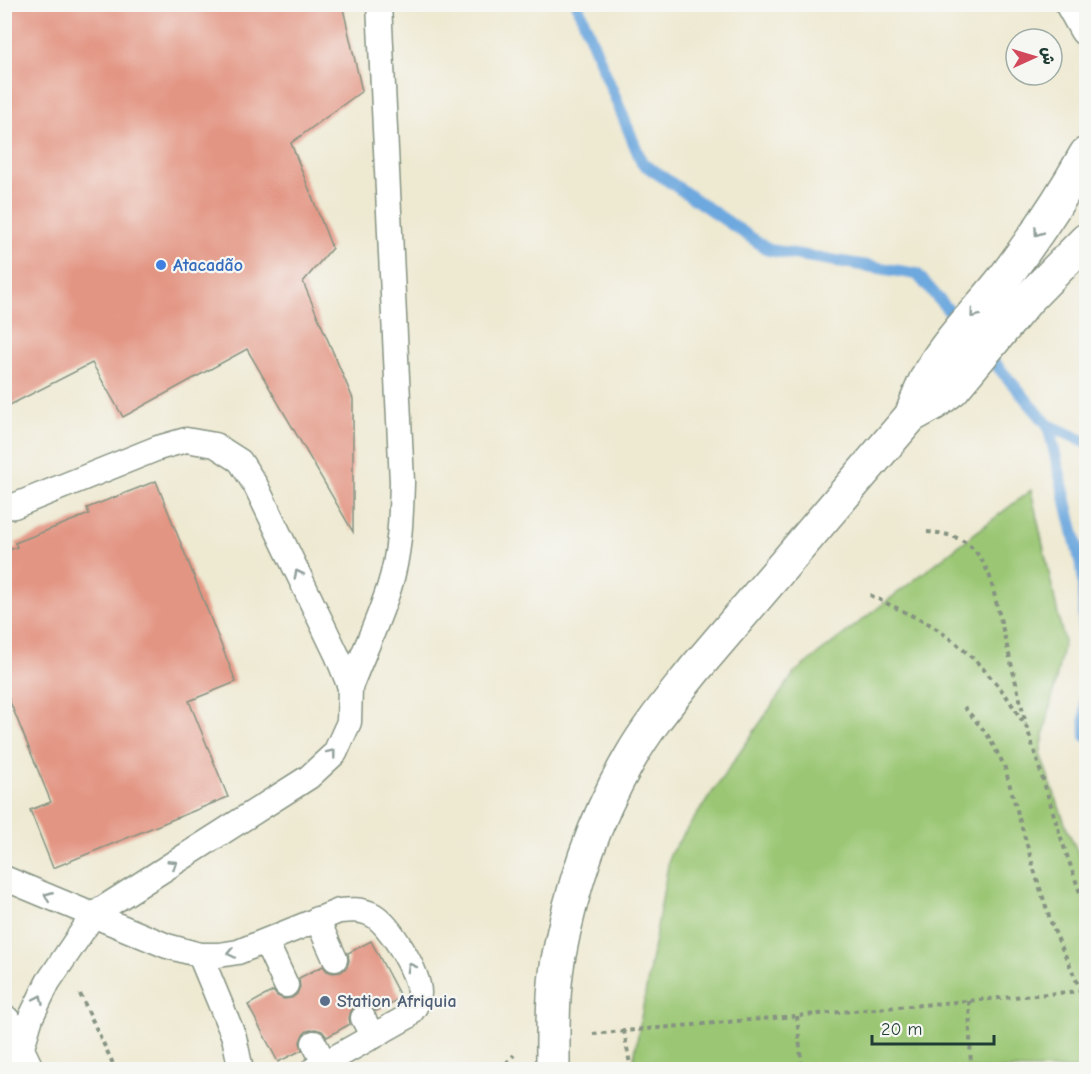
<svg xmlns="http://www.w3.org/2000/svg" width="1091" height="1074" viewBox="0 0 1091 1074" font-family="'Comic Neue','Playpen Sans Arabic',sans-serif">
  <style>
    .green { fill: #9bc774; stroke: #5d8254; stroke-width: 1.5 }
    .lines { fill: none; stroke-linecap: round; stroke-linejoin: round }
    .stream { stroke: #6da8de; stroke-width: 12 }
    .building { fill: #e39583 }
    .lane-casing { stroke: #869382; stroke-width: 27 }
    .secondary-casing { stroke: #869382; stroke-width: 36 }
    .highway-casing { stroke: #869382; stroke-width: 36 }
    .path { stroke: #869382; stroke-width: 4; stroke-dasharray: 4.5 4.5; stroke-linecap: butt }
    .lane { stroke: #fff; stroke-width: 24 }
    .secondary { stroke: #fff; stroke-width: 33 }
    .highway { stroke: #fff; stroke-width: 33 }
    .oneway { stroke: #8f9e9a }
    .shop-dot { fill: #3f7fe0; stroke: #f6f6f2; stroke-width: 2 }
    .service-dot { fill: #5c6f8a; stroke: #f6f6f2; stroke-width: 2 }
    .labels { text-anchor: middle; stroke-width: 4.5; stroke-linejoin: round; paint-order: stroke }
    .shop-label { font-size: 18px; font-weight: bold; fill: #366cbe; stroke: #f6f6f2; text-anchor: start }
    .service-label { font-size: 18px; font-weight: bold; fill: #4e5e75; stroke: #f6f6f2; text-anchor: start }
  </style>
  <rect width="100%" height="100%" fill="#f6f6f2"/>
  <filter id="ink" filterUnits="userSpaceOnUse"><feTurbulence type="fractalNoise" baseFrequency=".0167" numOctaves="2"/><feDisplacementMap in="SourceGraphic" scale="12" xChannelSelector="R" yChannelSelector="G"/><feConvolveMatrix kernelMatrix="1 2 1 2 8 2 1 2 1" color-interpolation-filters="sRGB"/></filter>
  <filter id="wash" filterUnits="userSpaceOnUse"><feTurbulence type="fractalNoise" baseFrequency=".008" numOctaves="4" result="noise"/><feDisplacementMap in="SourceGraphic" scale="24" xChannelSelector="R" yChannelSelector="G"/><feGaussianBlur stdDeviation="1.35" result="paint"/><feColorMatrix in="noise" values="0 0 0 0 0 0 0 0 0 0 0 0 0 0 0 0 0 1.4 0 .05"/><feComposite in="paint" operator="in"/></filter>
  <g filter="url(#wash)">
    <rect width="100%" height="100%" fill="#eee9d1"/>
    <path class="green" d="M1031,490l33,152 -24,112 27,75 19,41v199h-454l38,-215 125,-182z"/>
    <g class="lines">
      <g class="stream">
        <path d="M577,4l65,159 127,87 148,24 46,53"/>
        <path d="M986,353l62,72 35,148 3,163"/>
        <path d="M1048,425l38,17"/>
      </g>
    </g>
    <g id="blocks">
      <g class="building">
        <path d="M4,4h338l20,87 -71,52 41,105 -29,34 50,117v133l-106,-183 -124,68 -31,-54 -88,45z"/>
        <path d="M156,481l80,201 -47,19 39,96 -175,71 -23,-58 21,-8 -47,-115v-135l13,-5 -2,-4 74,-29 -2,-6z"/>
        <path d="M371,941l30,57 -25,13 -6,-5 -6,-2 -7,1 -6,6 -2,7 1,6 -23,13 -5,-6 -7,-2 -8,2 -5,5 -2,6 2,8 -24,12 -30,-57 25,-14 4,5 7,3 8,-1 5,-4 3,-7 -1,-9 24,-12 4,5 6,2 8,-1 6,-5 2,-6 -1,-8z"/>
      </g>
    </g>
  </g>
  <g filter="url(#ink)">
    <use href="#blocks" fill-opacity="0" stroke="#869382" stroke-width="1.5"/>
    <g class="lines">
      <defs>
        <g id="lane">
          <path d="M4,507l10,-1 144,-58 28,-8 29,5 25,16 16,25 81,169 13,32 -1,35 -14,31 -26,24 -215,137 -46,68 -17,35 -11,37"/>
          <path d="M350,687c13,-33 28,-65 39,-99 11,-34 12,-71 13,-106l-23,-478"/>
          <path d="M4,878l163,68 33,9h19l19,-3 101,-41c11,-1 21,-2 32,3 18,8 48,59 48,79 0,10 -6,17 -12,24l-94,53"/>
          <path d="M317,919l18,40"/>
          <path d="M266,942l20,43"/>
          <path d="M200,955l34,82 7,33"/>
          <path d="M363,1018l10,19"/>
          <path d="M314,1043l10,20"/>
        </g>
        <g id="secondary">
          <path d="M1072,4l14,25"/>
          <path d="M911,416l22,-12 20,-15 75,-90 58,-59"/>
          <path d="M553,1070c0,-37 -1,-74 5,-110 13,-71 36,-140 72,-202 18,-32 42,-60 65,-89l216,-253c6,-15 11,-31 20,-46 20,-34 50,-62 74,-93 30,-40 57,-80 81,-123"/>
        </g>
        <path id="highway" d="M4,1022l23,48"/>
      </defs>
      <use href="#lane" class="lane-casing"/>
      <use href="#secondary" class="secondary-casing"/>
      <use href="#highway" class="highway-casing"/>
      <g class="path">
        <path d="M927,532c34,2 50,13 63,45l36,147"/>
        <path d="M870,595l61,30 25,18 23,21 26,30 22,34 35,113 24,69"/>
        <path d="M964,707l23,27 17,31 31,108 18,55 33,74"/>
        <path d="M4,838l3,8"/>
        <path d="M80,994l36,76"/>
        <path d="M969,1001l2,69"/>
        <path d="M797,1016l5,54"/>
        <path d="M593,1034l31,-3"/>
        <path d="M500,1070l14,-15"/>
        <path d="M631,1070l-7,-39 457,-40"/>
      </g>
      <use href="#lane" class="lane"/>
      <use href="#secondary" class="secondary"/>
      <use href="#highway" class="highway"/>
    </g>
    <defs><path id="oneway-chevron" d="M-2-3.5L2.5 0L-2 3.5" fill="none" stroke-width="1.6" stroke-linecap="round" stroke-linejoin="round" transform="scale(1.5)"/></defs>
    <g class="oneway">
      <use href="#oneway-chevron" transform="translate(1038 232) rotate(125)"/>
      <use href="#oneway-chevron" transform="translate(974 314) rotate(130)"/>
      <use href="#oneway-chevron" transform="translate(298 574) rotate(-116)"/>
      <use href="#oneway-chevron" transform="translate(332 753) rotate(-52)"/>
      <use href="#oneway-chevron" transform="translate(173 864) rotate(-33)"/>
      <use href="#oneway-chevron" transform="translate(48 896) rotate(-158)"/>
      <use href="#oneway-chevron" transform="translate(231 953) rotate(168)"/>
      <use href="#oneway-chevron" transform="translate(411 967) rotate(-119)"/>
      <use href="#oneway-chevron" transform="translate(39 999) rotate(-65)"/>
    </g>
  </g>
  <circle class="shop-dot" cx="161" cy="265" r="6"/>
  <circle class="service-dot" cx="325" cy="1001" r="6"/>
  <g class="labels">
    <g class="shop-label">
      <text x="173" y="271">Atacadão</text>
    </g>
    <g class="service-label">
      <text x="337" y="1007">Station Afriquia</text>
    </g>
  </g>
  <rect width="1091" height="1074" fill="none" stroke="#f6f6f2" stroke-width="24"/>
  <g transform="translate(1034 57) rotate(86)"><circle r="28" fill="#f6f6f2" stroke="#a0aca6" stroke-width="1.5"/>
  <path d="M0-4.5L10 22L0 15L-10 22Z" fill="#d1495b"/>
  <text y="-9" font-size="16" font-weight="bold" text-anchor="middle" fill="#1f3d34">ش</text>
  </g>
  <path d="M872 1035v9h122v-9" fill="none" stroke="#1f3d34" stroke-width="3"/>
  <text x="881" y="1035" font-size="18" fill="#1f3d34" stroke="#f6f6f2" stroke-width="4.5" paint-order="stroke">20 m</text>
</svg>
